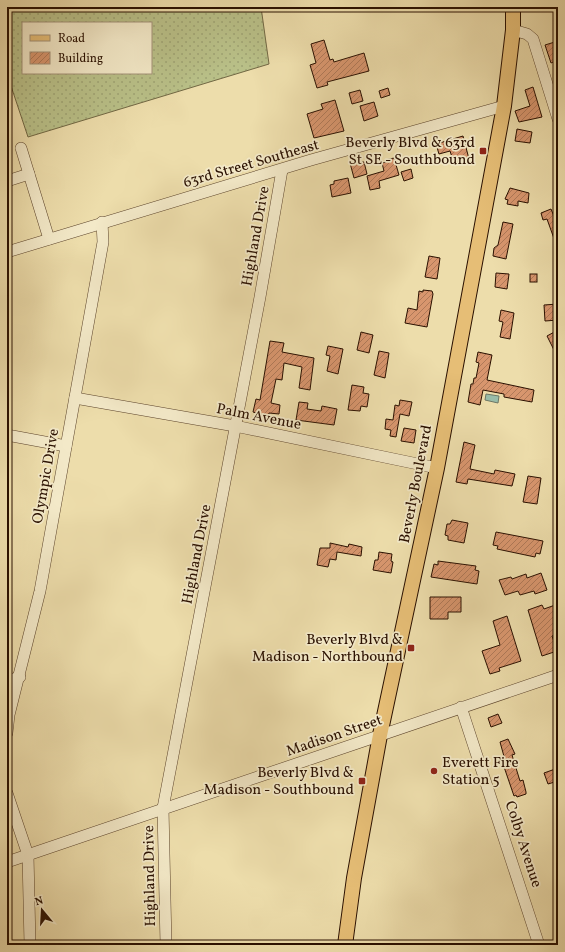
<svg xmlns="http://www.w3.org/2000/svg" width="565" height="952" viewBox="0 0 565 952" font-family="Vollkorn,serif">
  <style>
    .grass { fill: url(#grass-dots); stroke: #726844; fill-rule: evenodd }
    .water { fill: #99bca8; stroke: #6d7765 }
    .building { fill: url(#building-hatch); stroke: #2a1000 }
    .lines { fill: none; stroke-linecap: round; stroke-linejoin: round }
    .minor-casing { stroke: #5b432b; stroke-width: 12 }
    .major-casing { stroke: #2a1000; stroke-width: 16 }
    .minor { stroke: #f3e9c8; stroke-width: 11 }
    .major { stroke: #e6be76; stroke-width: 14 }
    .poi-dot { fill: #8f2418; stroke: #f3e9c8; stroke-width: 1.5 }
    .labels { text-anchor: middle; stroke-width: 3.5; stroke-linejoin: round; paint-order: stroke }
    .poi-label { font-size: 15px; fill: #2a1000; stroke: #f3e9c8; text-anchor: end }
    .street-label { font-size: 15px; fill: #2a1000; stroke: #f3e9c8 }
  </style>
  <defs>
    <pattern id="grass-dots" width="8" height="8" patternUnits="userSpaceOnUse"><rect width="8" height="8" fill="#b9c088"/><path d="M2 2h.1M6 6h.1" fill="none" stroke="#9fa474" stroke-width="1.8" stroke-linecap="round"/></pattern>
    <pattern id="building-hatch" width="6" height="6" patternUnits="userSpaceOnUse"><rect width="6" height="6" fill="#d8966e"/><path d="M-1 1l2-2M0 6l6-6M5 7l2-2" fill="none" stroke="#af7958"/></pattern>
  </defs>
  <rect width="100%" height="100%" fill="#edddab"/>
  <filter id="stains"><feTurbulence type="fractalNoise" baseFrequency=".005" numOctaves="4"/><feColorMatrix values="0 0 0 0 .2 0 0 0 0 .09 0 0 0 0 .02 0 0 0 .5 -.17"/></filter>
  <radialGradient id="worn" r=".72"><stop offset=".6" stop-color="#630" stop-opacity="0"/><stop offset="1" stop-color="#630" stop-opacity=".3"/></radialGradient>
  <path class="grass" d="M7,7h254l8,57 -241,73 -21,-63zM23,23h128v50h-128z"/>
  <path class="water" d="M486,394l13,2 -1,7 -13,-3z"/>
  <g class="building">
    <path d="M324,40l6,20 3,-1 1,3 30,-9 5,18 -42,11 1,3 -11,3 -7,-23 6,-2 -5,-19z"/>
    <path d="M558,41v19l-7,3 -6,-18z"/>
    <path d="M533,87l9,30 -23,5 -4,-11 15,-5 -5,-16z"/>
    <path d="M388,88l2,7 -9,3 -2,-7z"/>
    <path d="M360,90l3,11 -11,3 -3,-11z"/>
    <path d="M335,100l9,31 -30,7 -7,-24 16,-5 -2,-5z"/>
    <path d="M374,102l4,14 -14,5 -4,-15z"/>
    <path d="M517,129l15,3 -2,11 -15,-2z"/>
    <path d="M463,136l6,23 -15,4 -4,-12 -11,3 -3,-10z"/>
    <path d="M394,158l5,17 -20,6 1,7 -10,2 -3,-14 17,-5 -2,-8 4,-1 -1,-2z"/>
    <path d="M357,162h7l3,12 -13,4 -4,-15z"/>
    <path d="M411,169l2,9 -9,3 -3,-9z"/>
    <path d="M348,178l3,15 -19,4 -2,-12 4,-1v-3z"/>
    <path d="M510,188l19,5 -1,10 -10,-2v5l-11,-2 1,-4 -3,-1z"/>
    <path d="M551,209l4,10 3,-2 -1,30 -10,-28 -4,1 -2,-7z"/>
    <path d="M503,222l10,2 -7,35 -13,-3 1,-8 4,-3z"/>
    <path d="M429,256l11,2 -3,21 -12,-2z"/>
    <path d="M496,273l13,1 -2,15 -12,-2z"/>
    <rect x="530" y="274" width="7" height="8"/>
    <path d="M423,290l9,1 1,3 -6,33 -22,-4 3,-15 9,2 2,-19 4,1z"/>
    <path d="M558,304v16l-13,1 -1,-16z"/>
    <path d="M501,310l13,3 -4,26 -10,-2 3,-15 -4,-1z"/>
    <path d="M558,330v28l-11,-22z"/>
    <path d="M361,332l12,3 -4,18 -12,-3z"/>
    <path d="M270,341l14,2 -2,9 32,6 -4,32 -11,-2 3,-21 -18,-4 -2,17 -6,-1 -5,24 9,2 -1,9 -10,-1 -1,4 -15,-5 3,-13 4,1z"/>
    <path d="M328,346l15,3 -5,25 -11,-3 3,-15 -4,-1z"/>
    <path d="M379,351l10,2 -4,25 -11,-3z"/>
    <path d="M478,352l14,3 -5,25 47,10 -2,12 -28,-5v-3l-21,-4 -3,15 -12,-3 3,-18h2l1,-6h2l3,-15 -3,-1z"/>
    <path d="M352,385l12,2 -1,6 6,1 -2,13 -6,-1 -1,5 -12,-1z"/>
    <path d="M400,400l12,2 -3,14 -9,-2 -4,23 -6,-1 1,-6 -6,-1 1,-10 7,1 2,-15 4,1z"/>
    <path d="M299,402l9,1 -1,6 14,2 1,-5 15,3 -3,16 -38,-5z"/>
    <path d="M404,428l12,2 -2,13 -13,-2z"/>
    <path d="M464,442l11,3 -5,24 24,5 1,-4 20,4 -3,12 -44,-7 -1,5 -11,-2z"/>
    <path d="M528,476l13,2 -4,26 -14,-2z"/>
    <path d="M452,520l16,3 -4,20 -16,-3v-4l-3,-1 2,-11h3z"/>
    <path d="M496,532l47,9 -3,13 -4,-1 -1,4 -38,-8 1,-3 -5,-1z"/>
    <path d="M330,543l18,4 1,-3 13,3 -1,9 -24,-4 -1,8 -6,-1 -2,8 -11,-2 3,-17h10z"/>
    <path d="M379,552l13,2 -1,7 2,1 -2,11 -18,-3 2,-10h3z"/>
    <path d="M438,561l38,5 -1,4 4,1 -2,13 -46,-7 3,-13 4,1z"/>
    <path d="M541,573l6,17 -12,4 -1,-3 -14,4 -2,-4 -13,4 -6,-15 12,-3 1,2 14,-5 1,4z"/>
    <path d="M430,597h31v15h-13v7h-18z"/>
    <path d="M558,604v30l-6,2 5,15 -15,5 -14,-46 14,-5 2,4z"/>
    <path d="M507,616l14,45 -22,7 1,3 -10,3 -8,-23 18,-6 -7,-24z"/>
    <path d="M498,714l4,9 -11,4 -3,-9z"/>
    <path d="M508,739l7,15 -3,1 8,26 3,-1 3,12v2l-9,3 -1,-2 -2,1 -12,-35 3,-1 -5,-18z"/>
    <path d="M558,768v13l-10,3 -4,-11z"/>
  </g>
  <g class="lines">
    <defs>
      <g id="minor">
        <path d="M513,30l14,4 6,5 25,80"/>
        <path d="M21,148l28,91"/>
        <path d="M7,181l22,-7"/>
        <path d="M7,252l304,-92 193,-54"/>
        <path d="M75,398l160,28 202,42"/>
        <path d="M7,435l59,11"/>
        <path d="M7,681l13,-4"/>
        <path d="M461,707l78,238"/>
        <path d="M7,733l2,-18 31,-124 63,-349 -1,-20"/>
        <path d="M7,793l21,62 2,90"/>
        <path d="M7,862l551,-187"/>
        <path d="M166,945l-3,-137 97,-511 22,-127"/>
      </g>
      <path id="major" d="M345,945l9,-67 26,-143 57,-267 67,-362 9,-76v-23"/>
    </defs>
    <use href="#minor" class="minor-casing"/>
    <use href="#major" class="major-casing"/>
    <use href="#minor" class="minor"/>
    <use href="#major" class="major"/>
  </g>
  <g class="poi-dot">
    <rect x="479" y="147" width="8" height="8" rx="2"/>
    <rect x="407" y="644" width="8" height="8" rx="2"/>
    <circle cx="434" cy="771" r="4"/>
    <rect x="358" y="777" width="8" height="8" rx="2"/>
  </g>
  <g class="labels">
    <g class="poi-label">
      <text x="475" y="147">Beverly Blvd &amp; 63rd<tspan x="475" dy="17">St SE - Southbound</tspan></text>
      <text x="403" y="644">Beverly Blvd &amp;<tspan x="403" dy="17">Madison - Northbound</tspan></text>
      <text x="442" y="767" text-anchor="start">Everett Fire<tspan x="442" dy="17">Station 5</tspan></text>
      <text x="354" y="777">Beverly Blvd &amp;<tspan x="354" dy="17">Madison - Southbound</tspan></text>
    </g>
    <g class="street-label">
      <text transform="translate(251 163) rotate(-16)" y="5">63rd Street Southeast</text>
      <text transform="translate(255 236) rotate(-80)" y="5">Highland Drive</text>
      <text transform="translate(259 416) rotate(11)" y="5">Palm Avenue</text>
      <text transform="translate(45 476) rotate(-80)" y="5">Olympic Drive</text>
      <text transform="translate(415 484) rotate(-79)" y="5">Beverly Boulevard</text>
      <text transform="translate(196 554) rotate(-79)" y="5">Highland Drive</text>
      <text transform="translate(334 735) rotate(-19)" y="5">Madison Street</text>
      <text transform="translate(524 844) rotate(72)" y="5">Colby Avenue</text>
      <text transform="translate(149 876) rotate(-91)" y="5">Highland Drive</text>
    </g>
  </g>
  <rect width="565" height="952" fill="none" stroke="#edddab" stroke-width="24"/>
  <rect x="8" y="8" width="549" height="936" fill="none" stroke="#2a1000" stroke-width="2"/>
  <rect x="12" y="12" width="541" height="928" fill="none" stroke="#2a1000"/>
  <rect x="22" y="22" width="130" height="52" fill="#f3e9c8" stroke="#a39278"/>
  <rect x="30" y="35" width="20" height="6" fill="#e6be76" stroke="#a39278"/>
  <text x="58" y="42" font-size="12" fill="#2a1000">Road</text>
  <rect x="30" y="52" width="20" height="12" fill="url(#building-hatch)" stroke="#a39278"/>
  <text x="58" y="62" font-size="12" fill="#2a1000">Building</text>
  <g transform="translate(42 910) rotate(342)" stroke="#f3e9c8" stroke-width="3" paint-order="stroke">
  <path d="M0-3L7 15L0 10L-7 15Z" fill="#2a1000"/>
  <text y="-6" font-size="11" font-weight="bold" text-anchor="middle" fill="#2a1000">N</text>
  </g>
  <rect width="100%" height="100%" filter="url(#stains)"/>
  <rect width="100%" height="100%" fill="url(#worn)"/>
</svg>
